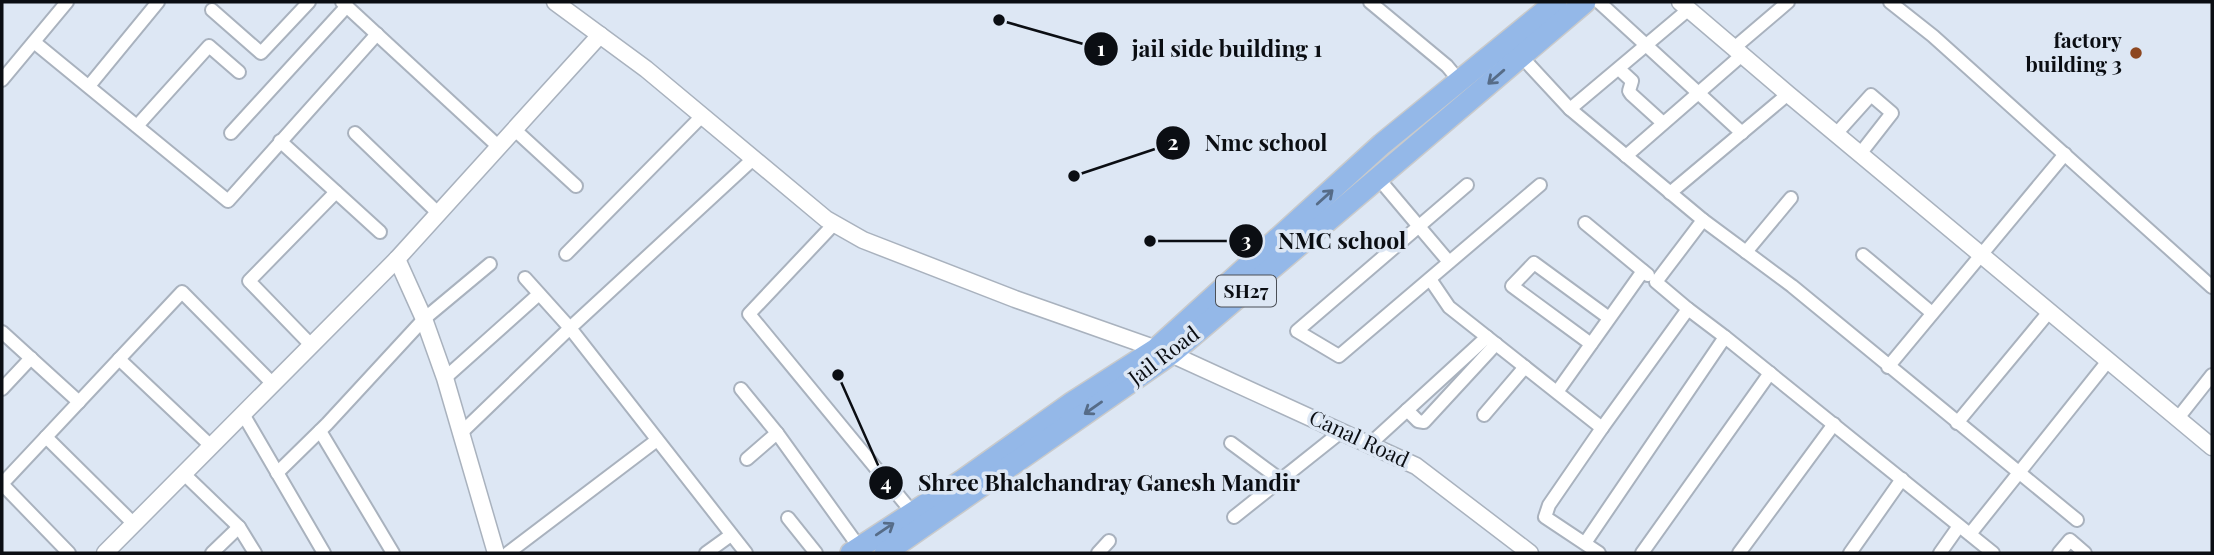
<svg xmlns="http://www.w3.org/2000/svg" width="2214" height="555" viewBox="0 0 2214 555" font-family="'Playfair Display',serif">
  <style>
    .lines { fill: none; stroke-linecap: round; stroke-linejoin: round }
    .minor-casing { stroke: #a9b2be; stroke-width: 16 }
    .tertiary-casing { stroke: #a9b2be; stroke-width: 19 }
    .primary-casing { stroke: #c9cacb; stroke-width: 24 }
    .minor { stroke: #fff; stroke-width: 12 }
    .tertiary { stroke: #fff; stroke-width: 16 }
    .primary { stroke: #94b8e8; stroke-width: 21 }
    .oneway { stroke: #566c88 }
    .poi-dot { fill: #8d4720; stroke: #dde7f4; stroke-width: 2.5 }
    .labels { text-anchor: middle; stroke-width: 7; stroke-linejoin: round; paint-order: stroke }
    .shield { fill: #dde7f4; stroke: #4a4f56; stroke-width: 2 }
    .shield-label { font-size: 19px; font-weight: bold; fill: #0b0e13 }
    .poi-label { font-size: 21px; font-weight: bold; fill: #0b0e13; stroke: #dde7f4; text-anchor: end }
    .street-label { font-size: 21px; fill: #0b0e13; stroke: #dde7f4 }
    .leader { fill: none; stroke: #0b0e13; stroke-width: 2.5 }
    .callout-dot { fill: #0b0e13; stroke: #dde7f4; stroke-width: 2.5 }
    .mark-label { font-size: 21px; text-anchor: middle; font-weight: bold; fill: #fff }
    .callout-label { font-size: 23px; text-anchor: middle; font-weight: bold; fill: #0b0e13; stroke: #dde7f4; stroke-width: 7; stroke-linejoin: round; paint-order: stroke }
  </style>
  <rect width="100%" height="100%" fill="#dde7f4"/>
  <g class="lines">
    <defs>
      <g id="minor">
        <path d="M342,2l157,145"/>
        <path d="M1370,2l77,64 15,18"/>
        <path d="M1599,2l143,131"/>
        <path d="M1890,2l43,34 279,251"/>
        <path d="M212,10l49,43 48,-51"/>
        <path d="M34,42l194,159 149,-167"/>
        <path d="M1734,48l54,-46"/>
        <path d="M1519,54l51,55 133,111 -47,62 32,27 -86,119 -53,77 -4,12 54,36"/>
        <path d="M1619,69l13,12 -3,10 2,3 32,29"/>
        <path d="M2,80l65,-78"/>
        <path d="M89,86l69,-84"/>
        <path d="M1570,109l119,-100"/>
        <path d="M137,126l72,-80 30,26"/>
        <path d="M515,130l61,56"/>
        <path d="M231,133l116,-127"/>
        <path d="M355,133l84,81"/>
        <path d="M1836,134l35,-39 21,18 -32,41"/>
        <path d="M280,141l100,91"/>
        <path d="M1626,156l116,-101"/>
        <path d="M1378,178l71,84"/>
        <path d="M1467,185l-170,146 42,25 201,-171"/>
        <path d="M1670,193l118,-99"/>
        <path d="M1703,220l89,66 285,234"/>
        <path d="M1585,223l63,52"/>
        <path d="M834,224l-85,90 163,198"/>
        <path d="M1746,252l45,-54"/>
        <path d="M566,254l136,-138"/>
        <path d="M1863,255l69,58"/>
        <path d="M525,278l45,50 183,-169"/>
        <path d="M1430,279l19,28 153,121"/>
        <path d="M1688,309l37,28 268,216"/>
        <path d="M2,332l77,70"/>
        <path d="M1591,344l-79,-58 22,-23 75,55"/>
        <path d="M312,346l-63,-65 87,-89"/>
        <path d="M119,359l92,87"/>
        <path d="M1888,367l177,-213"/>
        <path d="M445,378l94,-84"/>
        <path d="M2,389l29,-31"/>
        <path d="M741,389l36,44 82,114"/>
        <path d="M1557,392l86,-121"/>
        <path d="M1407,410l11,11 6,1 72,-78"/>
        <path d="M243,414l81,139"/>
        <path d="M1484,415l41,-48"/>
        <path d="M2178,418l34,-43"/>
        <path d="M1957,423l92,-111"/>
        <path d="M320,431l73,122"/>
        <path d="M462,432l108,-104 176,225"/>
        <path d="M46,437l87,86"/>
        <path d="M1231,443l50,37"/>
        <path d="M1370,444l117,-107"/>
        <path d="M747,459l30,-26"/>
        <path d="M183,473l56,54"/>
        <path d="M277,473l50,-49 97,-105 66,-55"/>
        <path d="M1234,517l108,-86"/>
        <path d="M788,518l28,35"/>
        <path d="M1970,534l138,-173"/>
        <path d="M1585,543l140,-206"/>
        <path d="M69,553l-67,-69 180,-192 91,92"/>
        <path d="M212,553l27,-26 16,26"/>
        <path d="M508,553l149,-113"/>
        <path d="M706,553l25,-18"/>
        <path d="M1098,553l11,-12"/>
        <path d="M1642,553l128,-180"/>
        <path d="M1739,553l95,-129"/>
        <path d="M1850,553l52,-74"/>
        <path d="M1940,553l19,-27"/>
        <path d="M2059,553l11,-13 15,13"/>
      </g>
      <g id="tertiary">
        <path d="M555,2l91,67 180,150 37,21 152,59 156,55 245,112 114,87"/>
        <path d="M1680,2l108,92 424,353"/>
        <path d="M397,259l27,60 21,59 51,175"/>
        <path d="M105,553l292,-294 203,-224"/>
      </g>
      <g id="primary">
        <path d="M851,553l112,-73 110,-78 83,-53 226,-205 174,-142"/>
        <path d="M885,553l286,-199 414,-352"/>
      </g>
    </defs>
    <use href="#minor" class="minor-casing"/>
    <use href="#tertiary" class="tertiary-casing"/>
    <use href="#primary" class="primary-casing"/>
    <use href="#minor" class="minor"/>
    <use href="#tertiary" class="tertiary"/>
    <use href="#primary" class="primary"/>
  </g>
  <defs><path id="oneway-shaft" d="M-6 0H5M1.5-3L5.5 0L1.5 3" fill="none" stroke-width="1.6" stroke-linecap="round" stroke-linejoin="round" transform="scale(1.75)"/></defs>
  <g class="oneway">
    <use href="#oneway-shaft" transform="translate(1496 77) rotate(139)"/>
    <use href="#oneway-shaft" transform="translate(1325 197) rotate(-42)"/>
    <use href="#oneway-shaft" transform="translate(1093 408) rotate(145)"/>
    <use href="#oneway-shaft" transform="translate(885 529) rotate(-34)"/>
  </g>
  <circle class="poi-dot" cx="2136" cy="53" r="7"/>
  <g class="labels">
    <rect class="shield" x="1216" y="275.5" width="60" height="31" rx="5"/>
    <g class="shield-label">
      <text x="1246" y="298">SH27</text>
    </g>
    <g class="poi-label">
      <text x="2122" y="48">factory<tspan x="2122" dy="24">building 3</tspan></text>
    </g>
    <g class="street-label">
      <text transform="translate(1164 356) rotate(-37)" y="7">Jail Road</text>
      <text transform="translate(1359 439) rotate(25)" y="7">Canal Road</text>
    </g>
  </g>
  <path class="leader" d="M999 20L1101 49M1074 176L1173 143M1150 241L1246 241M838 375L886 483"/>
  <g class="callout-dot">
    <circle cx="999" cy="20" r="7"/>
    <circle cx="1074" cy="176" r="7"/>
    <circle cx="1150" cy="241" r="7"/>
    <circle cx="838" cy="375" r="7"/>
    <circle cx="1101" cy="49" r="18"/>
    <circle cx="1173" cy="143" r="18"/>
    <circle cx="1246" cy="241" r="18"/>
    <circle cx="886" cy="483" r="18"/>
  </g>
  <g class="mark-label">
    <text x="1101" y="56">1</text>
    <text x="1173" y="150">2</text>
    <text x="1246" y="248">3</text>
    <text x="886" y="490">4</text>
  </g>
  <g class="callout-label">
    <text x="1227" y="57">jail side building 1</text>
    <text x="1266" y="151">Nmc school</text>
    <text x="1342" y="249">NMC school</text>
    <text x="1109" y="491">Shree Bhalchandray Ganesh Mandir</text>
  </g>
  <rect width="2214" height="555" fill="none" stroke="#0b0e13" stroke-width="7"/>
</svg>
